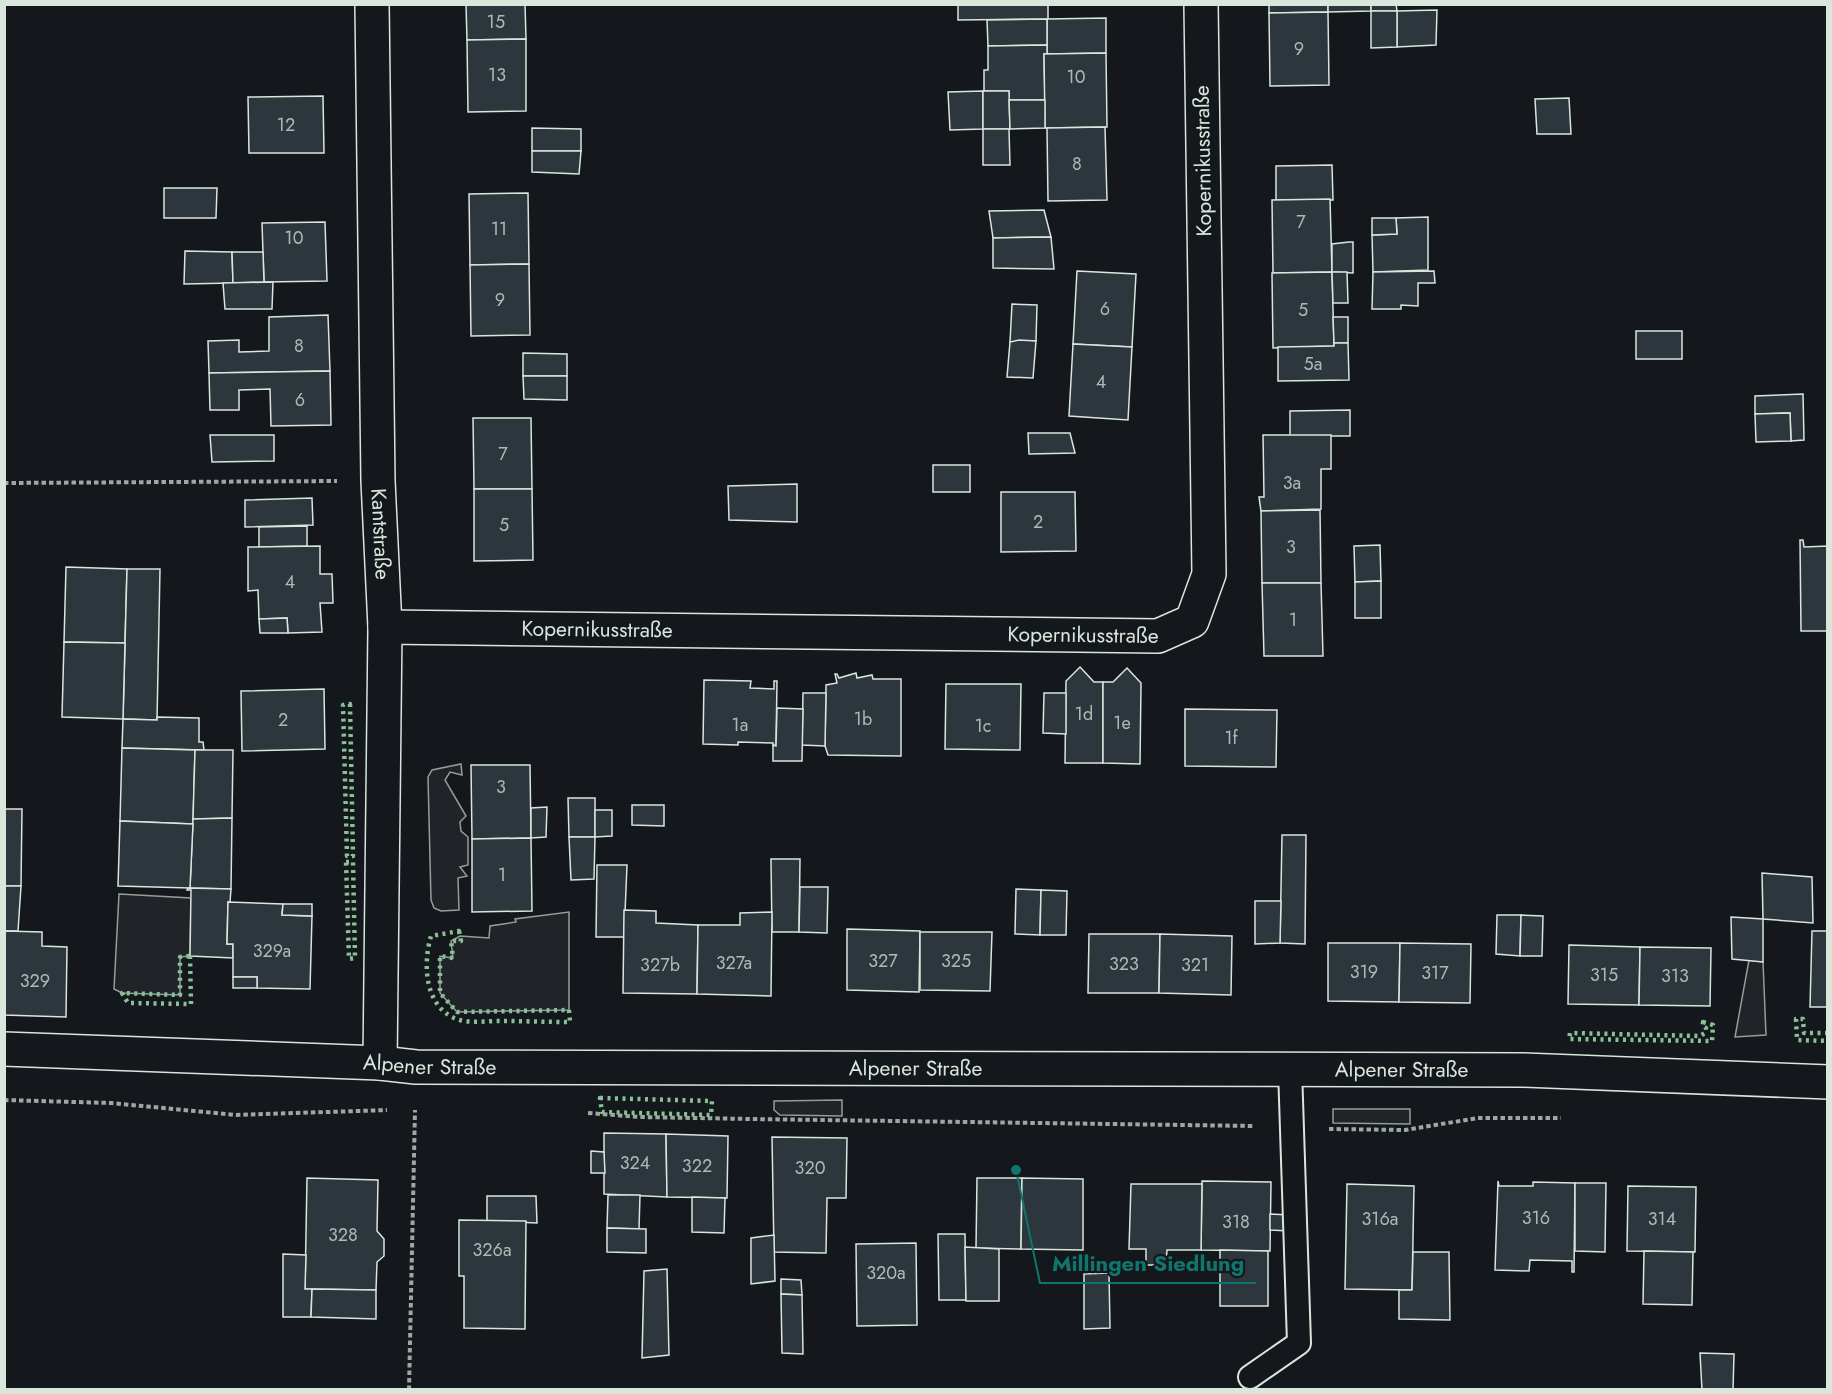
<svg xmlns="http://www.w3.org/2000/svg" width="1832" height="1394" viewBox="0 0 1832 1394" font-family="Jost,sans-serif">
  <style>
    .green { fill: #202428; stroke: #939e99; stroke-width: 1.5 }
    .building { fill: #2c363c; stroke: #d8e6dc; stroke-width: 1.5 }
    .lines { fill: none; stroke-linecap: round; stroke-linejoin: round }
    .service-casing { stroke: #d8e6dc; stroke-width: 26 }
    .minor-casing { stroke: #d8e6dc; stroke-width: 36 }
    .tertiary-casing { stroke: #d8e6dc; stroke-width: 36 }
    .path { stroke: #9da8a2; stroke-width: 4; stroke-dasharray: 4.5 3; stroke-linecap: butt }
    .service { stroke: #14181c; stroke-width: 22 }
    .minor { stroke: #14181c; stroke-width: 33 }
    .tertiary { stroke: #14181c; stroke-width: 33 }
    .hedge { stroke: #8ac095; stroke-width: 4.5; stroke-dasharray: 3 4.5; stroke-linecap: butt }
    .labels { text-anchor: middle; stroke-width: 4.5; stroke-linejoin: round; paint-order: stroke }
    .number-label { font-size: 18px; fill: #adbab4 }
    .street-label { font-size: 21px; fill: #d8e6dc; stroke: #14181c }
    .leader { fill: none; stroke: #0f766e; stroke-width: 2 }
    .callout-dot { fill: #0f766e; stroke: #14181c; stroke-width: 2 }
    .callout-label { font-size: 22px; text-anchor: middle; font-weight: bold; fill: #0f766e; stroke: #14181c; stroke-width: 4.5; stroke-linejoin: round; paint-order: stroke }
  </style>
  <rect width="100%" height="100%" fill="#14181c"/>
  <g class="green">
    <path d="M461,764l1,11 -12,-3 -5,8 21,36 -6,6 1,9 7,6v28l-8,2 7,9 -9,2 1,32 -18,1 -7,-3 -3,-8 -3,-123 4,-7z"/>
    <path d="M119,894l72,4 -1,58 -10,1v38l-58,-2 -8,-4z"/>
    <path d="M569,912v98l-112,2 -17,-19v-37l13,2 -2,-17 9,-5 29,2 1,-12 26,-4 -1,-3z"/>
    <path d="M1749,960l14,2 3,73 -31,2z"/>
    <path d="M842,1100v16l-62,-1 -6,-5v-9z"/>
    <path d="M1333,1109h77v15l-77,-1z"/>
  </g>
  <g class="building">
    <path d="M466,4h59l1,35 -59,1z"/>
    <path d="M958,4h90v15l-90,1z"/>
    <path d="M1269,4h59v8l-59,1z"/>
    <path d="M1328,4h43v7l-43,1z"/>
    <path d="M1371,4h25l1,7h-26z"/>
    <path d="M1437,10l-1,35 -39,2v-36z"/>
    <path d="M1371,11h26v36l-26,1z"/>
    <path d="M1328,12l1,73 -59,1 -1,-73z"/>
    <path d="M1106,18v35l-59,1v-35z"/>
    <path d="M1047,19v26l-59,1 -1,-26z"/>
    <path d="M526,39v72l-58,1 -1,-72z"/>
    <path d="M1047,45v9h-3l1,46h-36v-9h-25v-21h4v-24z"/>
    <path d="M1106,53l1,74 -62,1 -1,-74z"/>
    <path d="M983,91v38l-33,1 -2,-38z"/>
    <path d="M983,91h26l1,38h-27z"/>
    <path d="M323,96l1,57h-75l-1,-56z"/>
    <path d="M1569,98l2,36h-34l-2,-35z"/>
    <path d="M1009,100h36v28l-35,1z"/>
    <path d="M1105,127l2,73 -59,1 -1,-73z"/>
    <path d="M532,128l49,1v22h-49z"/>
    <path d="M983,129h26l1,36h-27z"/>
    <path d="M532,151h49l-2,23 -47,-2z"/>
    <path d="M1332,165l1,35h-57v-34z"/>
    <path d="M164,188h53l-1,30h-52z"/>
    <path d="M528,193l1,71 -59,1 -1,-71z"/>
    <path d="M1330,199l2,73 -59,1 -1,-73z"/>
    <path d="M1044,210l7,27 -58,1 -4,-27z"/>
    <path d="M1428,217v53l-55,2 -1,-37 25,-1 -1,-16z"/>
    <path d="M1372,218h24l1,16 -25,1z"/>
    <path d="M325,222l2,59 -63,1 -2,-59z"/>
    <path d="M1051,237l3,32 -61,-1v-30z"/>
    <path d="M1349,242h4v31l-21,-1v-28z"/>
    <path d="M185,251l47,1 1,31 -49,1z"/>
    <path d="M232,252h31l1,30 -31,1z"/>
    <path d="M529,264l1,71 -59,1 -1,-71z"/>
    <path d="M1077,271l59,3 -4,73 -59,-3z"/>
    <path d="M1434,271l1,12h-17v23l-17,-1v4h-29l1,-37z"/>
    <path d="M1332,272l2,74 -61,2 -1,-75z"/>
    <path d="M1332,272h15l1,31h-15z"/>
    <path d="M273,282l-1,27h-47l-2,-26z"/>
    <path d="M1012,304l25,1 -1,36 -26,1z"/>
    <path d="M328,315l2,56 -121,2 -1,-32 31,-1v12l30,-1v-34z"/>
    <path d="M1333,317h15v26h-14z"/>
    <rect x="1636" y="331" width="46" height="28"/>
    <path d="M1019,340l17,1 -3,37 -26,-1 3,-35z"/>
    <path d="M1334,343h14l1,37 -71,1v-34l56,-1z"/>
    <path d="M1073,344l59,3 -4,73 -59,-4z"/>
    <path d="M523,353l44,1v22h-44z"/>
    <path d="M330,371l1,54 -60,1 -1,-37 -31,1v20h-29l-1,-37z"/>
    <path d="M523,376h44v24l-43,-1z"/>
    <path d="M1803,394l1,46 -13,1 -1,-28 -35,1v-18z"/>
    <path d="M1350,410v26h-60v-25z"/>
    <path d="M1790,413l1,28 -35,1 -1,-28z"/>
    <path d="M473,418h58l1,71h-58z"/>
    <path d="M1028,433h42l5,20 -46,1z"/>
    <path d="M210,435h64v26l-62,1z"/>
    <path d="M1263,435h68v34h-10v40l-60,2 -2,-14h5z"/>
    <rect x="933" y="465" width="37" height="27"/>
    <path d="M797,484v38l-68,-2 -1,-34z"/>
    <path d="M474,489h58l1,71 -59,1z"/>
    <path d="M1001,492h74l1,59 -75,1z"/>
    <path d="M312,498l1,27 -68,2v-27z"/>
    <path d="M1320,510l1,73h-59l-1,-72z"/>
    <path d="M307,526v20l-48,1v-20z"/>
    <path d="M1800,540h3l1,7 24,-1v85h-27z"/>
    <path d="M1380,545l1,36 -26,1 -1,-36z"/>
    <path d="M320,546v28h12l1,29h-13l2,29 -34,1 -1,-15 -28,1 -1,-29 -10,1v-44z"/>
    <path d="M66,567l61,2 -2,74 -61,-1z"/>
    <path d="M127,569h33l-3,151 -34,-1z"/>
    <path d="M1381,581v37h-26v-36z"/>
    <path d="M1262,583h59l2,73h-59z"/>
    <path d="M287,618l1,15h-28l-1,-14z"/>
    <path d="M64,642l61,1 -2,76 -61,-2z"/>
    <path d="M1080,667l14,15h9v81h-38l1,-82z"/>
    <path d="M1127,668l14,15 -1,81 -37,-1v-81h10z"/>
    <path d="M856,673l1,5 15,-3 1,4h28v77l-73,-1 -3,-9 1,-61 11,-2 -2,-9h2l2,4z"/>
    <path d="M704,680l47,1 -1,7 24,1v-8h3l-1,65 -3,-1v-2l-35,-1v3l-35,-1z"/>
    <path d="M946,684h75l-1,66 -75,-1z"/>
    <path d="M324,689l1,60 -83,2 -1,-60z"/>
    <path d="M803,693h23l-1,53 -23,-1z"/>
    <path d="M1044,693h22v41l-23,-1z"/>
    <path d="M777,708l26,1 -1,52h-29v-16l3,1z"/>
    <path d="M1185,709l92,1 -1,57 -91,-1z"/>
    <path d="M157,717l42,1v24h4l1,8 -82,-2 1,-29 34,1z"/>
    <path d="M122,748l73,2 -2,74 -73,-3z"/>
    <path d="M195,750h38l-1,68 -39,1z"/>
    <path d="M471,765h59l1,73 -59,1z"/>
    <path d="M568,798h27v39h-26z"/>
    <path d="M632,805h32v21l-32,-1z"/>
    <path d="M547,807l-1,30 -15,1v-30z"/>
    <path d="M4,809h18l-1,77h-17z"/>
    <path d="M595,810h17v26l-17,1z"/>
    <path d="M232,818l-1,71 -41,-1 3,-69z"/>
    <path d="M120,821l73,3 -3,64 -72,-2z"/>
    <path d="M1282,835h24l-1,109 -25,-1z"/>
    <path d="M569,837h26l-1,42 -23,1z"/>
    <path d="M531,838l1,73 -60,1v-73z"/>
    <path d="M771,859h29l-1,73h-27z"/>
    <path d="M597,865h30l-3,72h-28z"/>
    <path d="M1762,873l50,4 1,46 -50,-4z"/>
    <path d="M4,886h17l-3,45h-14z"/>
    <path d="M800,887h28l-1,46 -28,-1z"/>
    <path d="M188,888l43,1 -1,13h-2l-1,42h6v14l-43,-2 1,-66h-4z"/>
    <path d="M1016,889l25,1 -1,45 -25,-1z"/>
    <path d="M1041,890l26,1 -1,44h-26z"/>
    <path d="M1255,901h26l-1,42 -25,1z"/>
    <path d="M228,902l55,2 -1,11 30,1 -2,73 -53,-1v-11h-24v-33h-6z"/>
    <path d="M283,904h29v12l-30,-1z"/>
    <path d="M624,910l32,1v12l42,2 -1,69 -74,-1z"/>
    <path d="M772,912l-1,84 -74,-2 1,-69h42v-12z"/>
    <path d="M1497,915h24l-1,41 -24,-2z"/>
    <path d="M1521,915l22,1 -1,40h-22z"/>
    <path d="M1731,917l32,2v43l-31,-3z"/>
    <path d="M847,929l73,2 -1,61 -72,-2z"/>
    <path d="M4,931l38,1v14l25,1 -1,70 -62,-2z"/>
    <path d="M1812,931h16v76h-18z"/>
    <path d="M920,932h72l-2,59 -70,-1z"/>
    <path d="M1089,934h71l-1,59h-71z"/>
    <path d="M1160,934l72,2 -1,59 -72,-2z"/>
    <path d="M1328,943h72l-1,59 -71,-1z"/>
    <path d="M1400,943l71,1 -1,59 -71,-1z"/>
    <path d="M1569,945l71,2 -1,58 -71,-1z"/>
    <path d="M1640,947l71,1 -1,58 -71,-1z"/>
    <rect x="233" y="977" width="24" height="11"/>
    <path d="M604,1133l62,1 1,63 -63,-3z"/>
    <path d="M666,1134l62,2 -1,62 -60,-1z"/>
    <path d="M772,1137l75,1 -1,60h-19l-1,55 -52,-1z"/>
    <path d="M591,1151l13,1 1,21h-14z"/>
    <path d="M307,1178l71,2 -1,51 7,8v17l-7,6 -1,28 -71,-1z"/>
    <path d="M977,1178h45l-1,71 -45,-1z"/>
    <path d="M1022,1178l61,1v71l-62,-1z"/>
    <path d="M1202,1181l69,1 -1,69 -69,-1z"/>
    <path d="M1498,1181l1,5h34v-4l42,1 -1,89h-2v-11l-42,-1 -1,11 -34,-1z"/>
    <path d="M1575,1183h31l-1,69 -30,-1z"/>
    <path d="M1131,1184h71l-1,66h-34l-1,15h-20v-16h-17z"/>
    <path d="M1347,1184l67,2 -2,104 -67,-1z"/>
    <path d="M1628,1186l68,1 -1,65 -68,-1z"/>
    <path d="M608,1195h32l-1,34 -32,-1z"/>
    <path d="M487,1196h49l1,27 -50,-2z"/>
    <path d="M692,1197l33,1 -1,35 -32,-1z"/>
    <path d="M1270,1214l20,1 -1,16 -19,-1z"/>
    <path d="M459,1220l67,1 -1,108 -61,-1v-52h-5z"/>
    <path d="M607,1228l39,1v24l-39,-1z"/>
    <path d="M938,1234h27l1,66h-27z"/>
    <path d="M774,1235l1,46 -24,3v-46z"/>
    <path d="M916,1243l1,82 -60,1 -1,-82z"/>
    <path d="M965,1247l34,2v52h-33z"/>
    <path d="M1220,1250l48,1v55h-48z"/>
    <path d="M1644,1251l49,1 -1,53 -49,-1z"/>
    <path d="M1413,1252h36l1,68 -51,-1v-29h13z"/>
    <path d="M283,1254l23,1 -1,34h7l-1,28h-28z"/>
    <path d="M667,1269l2,86 -27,3 2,-87z"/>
    <path d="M1109,1273l1,55 -26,1v-55z"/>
    <path d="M781,1279l20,1 1,15 -21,-1z"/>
    <path d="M312,1289l64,1v29l-65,-2z"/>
    <path d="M781,1294l21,1 1,59 -21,-1z"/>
    <path d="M1700,1353l34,1 -1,36h-31z"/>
  </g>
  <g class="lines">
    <defs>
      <path id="service" d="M1250,1377l49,-34 -9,-274"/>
      <g id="minor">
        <path id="s1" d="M372,4l6,477 7,146 -5,436"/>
        <path id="s2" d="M385,627l773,9 34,-15 17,-47 -8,-570"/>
      </g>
      <g id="tertiary">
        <path id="s3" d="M4,1049l376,14 36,4 1107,3 305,12"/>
      </g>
    </defs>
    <use href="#service" class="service-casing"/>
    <use href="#minor" class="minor-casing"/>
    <use href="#tertiary" class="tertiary-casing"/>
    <g class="path">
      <path d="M4,483l333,-2"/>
      <path d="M4,1100l107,3 125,12 151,-5"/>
      <path d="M588,1113l52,4 110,2 505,7"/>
      <path d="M1329,1129l76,1 73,-12h83"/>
      <path d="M409,1390l6,-280"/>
    </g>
    <use href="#service" class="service"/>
    <use href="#minor" class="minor"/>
    <use href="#tertiary" class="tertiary"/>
    <g class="hedge">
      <path d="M350,704l3,152h-6l-4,-151z"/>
      <path d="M346,862h7l2,96 -6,1z"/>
      <path d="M459,931l2,10h-10l2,17 -13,-2v37l17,19 112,-2 1,12c-24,0 -47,-1 -70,-1 -14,0 -33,3 -46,-3 -30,-14 -31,-55 -23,-82z"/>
      <path d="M190,956l1,48 -63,-1 -6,-10 58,2v-38z"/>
      <path d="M1703,1022l10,3 -1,16 -143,-2 1,-6 130,3 5,-3 1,-5 -3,-1z"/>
      <path d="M1828,1033h-24l-1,-14h-7l1,21 31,1"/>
      <path d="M600,1098l112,3 -1,14 -109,-3z"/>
    </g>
  </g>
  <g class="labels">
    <g class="number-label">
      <text x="496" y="28">15</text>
      <text x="1299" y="55">9</text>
      <text x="497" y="81">13</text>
      <text x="1076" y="83">10</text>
      <text x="286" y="131">12</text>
      <text x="1077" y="170">8</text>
      <text x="1301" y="228">7</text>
      <text x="499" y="235">11</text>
      <text x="294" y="244">10</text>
      <text x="500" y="306">9</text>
      <text x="1105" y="315">6</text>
      <text x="1303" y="316">5</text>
      <text x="299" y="352">8</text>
      <text x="1313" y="370">5a</text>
      <text x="1101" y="388">4</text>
      <text x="300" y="406">6</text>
      <text x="503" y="460">7</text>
      <text x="1292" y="489">3a</text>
      <text x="1038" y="528">2</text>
      <text x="504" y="531">5</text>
      <text x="1291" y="553">3</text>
      <text x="290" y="588">4</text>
      <text x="1293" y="626">1</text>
      <text x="1084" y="720">1d</text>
      <text x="863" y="725">1b</text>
      <text x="283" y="726">2</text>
      <text x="1122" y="729">1e</text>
      <text x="740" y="731">1a</text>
      <text x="983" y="732">1c</text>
      <text x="1231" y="744">1f</text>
      <text x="501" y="793">3</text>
      <text x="502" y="881">1</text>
      <text x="272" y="957">329a</text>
      <text x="883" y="967">327</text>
      <text x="956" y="967">325</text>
      <text x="734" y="969">327a</text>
      <text x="1124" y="970">323</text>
      <text x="660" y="971">327b</text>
      <text x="1195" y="971">321</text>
      <text x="1364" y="978">319</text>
      <text x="1435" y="979">317</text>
      <text x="1604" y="981">315</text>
      <text x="1675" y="982">313</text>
      <text x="35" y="987">329</text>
      <text x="635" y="1169">324</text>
      <text x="697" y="1172">322</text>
      <text x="810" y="1174">320</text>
      <text x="1536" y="1224">316</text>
      <text x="1380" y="1225">316a</text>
      <text x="1662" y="1225">314</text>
      <text x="1236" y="1228">318</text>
      <text x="343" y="1241">328</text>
      <text x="492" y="1256">326a</text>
      <text x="886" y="1279">320a</text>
    </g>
    <g class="street-label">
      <text transform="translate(1203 161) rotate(-91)" y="7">Kopernikusstraße</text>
      <text dy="7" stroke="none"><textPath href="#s1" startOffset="530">Kantstraße</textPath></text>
      <text dy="7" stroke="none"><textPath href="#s2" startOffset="212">Kopernikusstraße</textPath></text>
      <text dy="7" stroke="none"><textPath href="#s2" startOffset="698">Kopernikusstraße</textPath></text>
      <text dy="7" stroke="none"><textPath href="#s3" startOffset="426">Alpener Straße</textPath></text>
      <text dy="7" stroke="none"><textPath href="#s3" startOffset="912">Alpener Straße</textPath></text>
      <text dy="7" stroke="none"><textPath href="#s3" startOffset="1398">Alpener Straße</textPath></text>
    </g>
  </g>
  <path class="leader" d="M1016 1170L1040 1283H1256"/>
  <circle class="callout-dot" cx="1016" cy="1170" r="6"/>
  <g class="callout-label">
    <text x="1148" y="1271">Millingen Siedlung</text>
  </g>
  <rect width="1832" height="1394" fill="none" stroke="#d8e6dc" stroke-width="12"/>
</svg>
